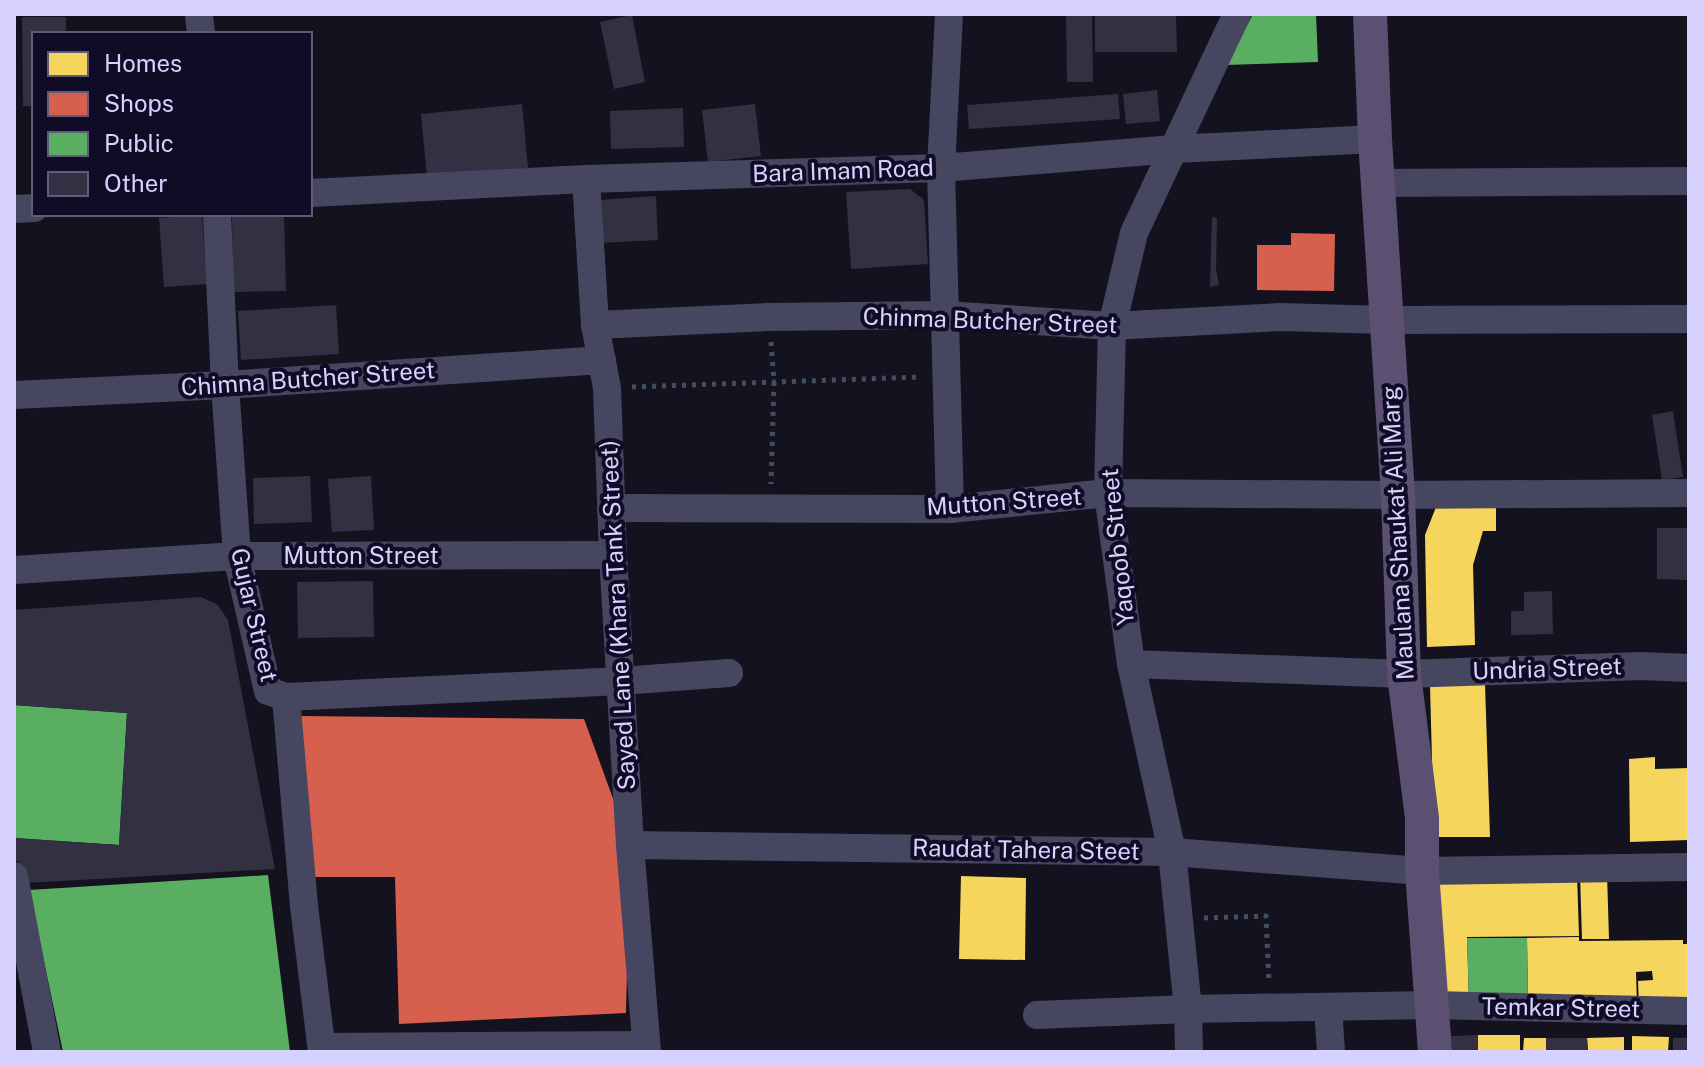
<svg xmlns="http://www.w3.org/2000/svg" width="1703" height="1066" viewBox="0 0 1703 1066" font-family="'Public Sans',sans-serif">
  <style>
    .homes { fill: #f6d55c }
    .shops { fill: #d6604d }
    .public { fill: #5aae61 }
    .building { fill: #323042 }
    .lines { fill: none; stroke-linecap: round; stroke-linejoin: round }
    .path { stroke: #424f60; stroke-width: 5; stroke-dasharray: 4 6; stroke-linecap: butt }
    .minor { stroke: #474660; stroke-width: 28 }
    .major { stroke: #5c5072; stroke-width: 34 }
    .labels { text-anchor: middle; stroke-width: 8; stroke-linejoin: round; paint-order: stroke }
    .street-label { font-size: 24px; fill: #d7d1ff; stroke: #110c25 }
  </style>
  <rect width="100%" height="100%" fill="#14121f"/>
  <g class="homes">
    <path d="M1436,507l60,1v23h-13l-10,34 2,80 -48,2 -2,-112z"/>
    <path d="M1485,684l5,153h-56l-4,-152z"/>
    <path d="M1655,757v12l34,-1v72l-59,2 -1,-83z"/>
    <path d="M1436,873l141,1 2,62 -112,1 2,65h-26z"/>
    <path d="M1580,874h27l2,65h-27z"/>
    <path d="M961,876l65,2 -1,82 -66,-1z"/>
    <path d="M1579,937v4l104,-1v4h6v63l-50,-1 -1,-25 15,-1 -1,-9 -16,1 1,35 -109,-4 -1,-65z"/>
    <rect x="1478" y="1035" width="42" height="17"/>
    <path d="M1632,1036l37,1 -1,15h-36z"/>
    <path d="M1624,1037v15h-36l-1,-14z"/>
    <path d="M1524,1038h22v14h-23z"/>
  </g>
  <g class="shops">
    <path d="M1291,233l44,1 -1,57 -77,-1v-45h34z"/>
    <path d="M301,716l283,3 46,126 -4,168 -227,11 -4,-147h-91z"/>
  </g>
  <g class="public">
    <path d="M1295,14h21l2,48 -92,3 26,-49z"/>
    <path d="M14,705l113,8 -8,132 -105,-7z"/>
    <path d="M268,875l22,177h-227l-34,-162z"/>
    <path d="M1467,938h60l1,65 -59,-1z"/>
  </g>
  <g class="building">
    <path d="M1066,14h26l1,68h-26z"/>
    <path d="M1095,14h81l1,38h-82z"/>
    <path d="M632,15l13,67 -31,7 -14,-67z"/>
    <path d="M22,17h44v17h-32v72h-11z"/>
    <path d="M1157,90l3,31 -34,3 -3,-30z"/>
    <path d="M1118,94l2,25 -151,10 -2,-24z"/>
    <path d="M522,104l6,64 -101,9 -6,-63z"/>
    <path d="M755,104l6,52 -53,6 -6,-52z"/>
    <path d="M683,108l1,39 -73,2 -1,-38z"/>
    <path d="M910,189l14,11 4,64 -77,5 -5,-77z"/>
    <path d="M656,196l2,44 -57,3 -2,-43z"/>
    <path d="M232,214h52l2,77 -53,1z"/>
    <path d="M202,215l5,69 -43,3 -5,-69z"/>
    <path d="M1212,217l5,1 -1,51 3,16 -9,2z"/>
    <path d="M336,305l3,49 -98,6 -3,-49z"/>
    <path d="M1673,411l10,66 -21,3 -10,-65z"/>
    <path d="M310,476l2,46 -58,2 -1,-46z"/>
    <path d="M371,476l3,54 -42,2 -4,-53z"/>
    <path d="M1657,528h32v52l-32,-1z"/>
    <path d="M373,581l1,56 -76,1 -1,-56z"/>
    <path d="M1552,591l1,43 -42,1v-24h13v-19z"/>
    <path d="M201,597l16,7 11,16 47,249 -249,14 -7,-22h-5v-23l105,7 8,-132 -113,-8v-95z"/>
    <path d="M1478,1035v17h-26l-1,-16z"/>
    <path d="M1546,1038h41l1,14h-42z"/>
    <rect x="1673" y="1038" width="16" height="14"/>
  </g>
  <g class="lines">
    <g class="path">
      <path d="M771,342l3,39 -3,103"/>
      <path d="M632,387l289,-10"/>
      <path d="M1204,918l62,-2 3,67"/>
    </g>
    <g class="minor">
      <path d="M199,14l2,20"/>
      <path d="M949,14l-8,154 9,341"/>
      <path d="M586,179l9,146 12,63 6,167 17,290 17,207"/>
      <path d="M1378,183l311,-2"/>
      <path d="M310,193l276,-14 355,-11 233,-19 201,-10"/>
      <path d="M14,209l20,-1"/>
      <path d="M217,214l8,171 12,171 31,135 18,6 18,209 18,146"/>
      <path d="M595,325l173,-8 177,-2 167,11 168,-9 106,3 303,-1"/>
      <path d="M14,395l211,-10 377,-25"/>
      <path d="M611,508l339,1 158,-16 290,2 291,-2"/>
      <path d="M14,570l223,-14 376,-1"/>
      <path d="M1131,664l273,10 237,-8 48,2"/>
      <path d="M286,697l335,-16 108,-8"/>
      <path d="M630,845l542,7 250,19 267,-4"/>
      <path d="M14,876l33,176"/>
      <path d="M1328,1007l3,45"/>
      <path d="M1037,1015l151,-6 244,-4 257,6"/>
      <path d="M322,1047l324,-2"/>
      <path d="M1189,1052l-1,-43 -16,-157 -41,-188 -23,-171 4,-167 22,-93 103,-219"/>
    </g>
    <path class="major" d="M1370,14l5,125 23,356 6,179 18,144v53l13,181"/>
  </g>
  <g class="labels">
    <g class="street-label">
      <text transform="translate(843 171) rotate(-2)" y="8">Bara Imam Road</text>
      <text transform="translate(990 321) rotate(2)" y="8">Chinma Butcher Street</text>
      <text transform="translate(308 379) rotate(-4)" y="8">Chimna Butcher Street</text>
      <text transform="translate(1004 502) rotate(-4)" y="8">Mutton Street</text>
      <text transform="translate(1398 533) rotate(-93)" y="8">Maulana Shaukat Ali Marg</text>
      <text transform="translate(1118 547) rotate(-96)" y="8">Yaqoob Street</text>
      <text x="361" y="564">Mutton Street</text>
      <text transform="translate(254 615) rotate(77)" y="8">Gujar Street</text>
      <text transform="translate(618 615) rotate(-93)" y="8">Sayed Lane (Khara Tank Street)</text>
      <text transform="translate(1547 669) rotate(-2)" y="8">Undria Street</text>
      <text transform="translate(1026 850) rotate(1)" y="8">Raudat Tahera Steet</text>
      <text transform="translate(1561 1008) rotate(1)" y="8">Temkar Street</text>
    </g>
  </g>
  <rect width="1703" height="1066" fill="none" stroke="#d7d1ff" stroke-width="32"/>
  <rect x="32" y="32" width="280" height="184" fill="#110c25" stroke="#605b7c" stroke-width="2"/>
  <rect x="48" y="52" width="40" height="24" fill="#f6d55c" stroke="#605b7c" stroke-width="2"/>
  <text x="104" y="72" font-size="24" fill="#d7d1ff">Homes</text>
  <rect x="48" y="92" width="40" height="24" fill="#d6604d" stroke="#605b7c" stroke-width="2"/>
  <text x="104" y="112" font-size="24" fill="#d7d1ff">Shops</text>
  <rect x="48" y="132" width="40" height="24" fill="#5aae61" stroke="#605b7c" stroke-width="2"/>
  <text x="104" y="152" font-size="24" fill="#d7d1ff">Public</text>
  <rect x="48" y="172" width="40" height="24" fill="#323042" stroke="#605b7c" stroke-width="2"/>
  <text x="104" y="192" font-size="24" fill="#d7d1ff">Other</text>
</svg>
